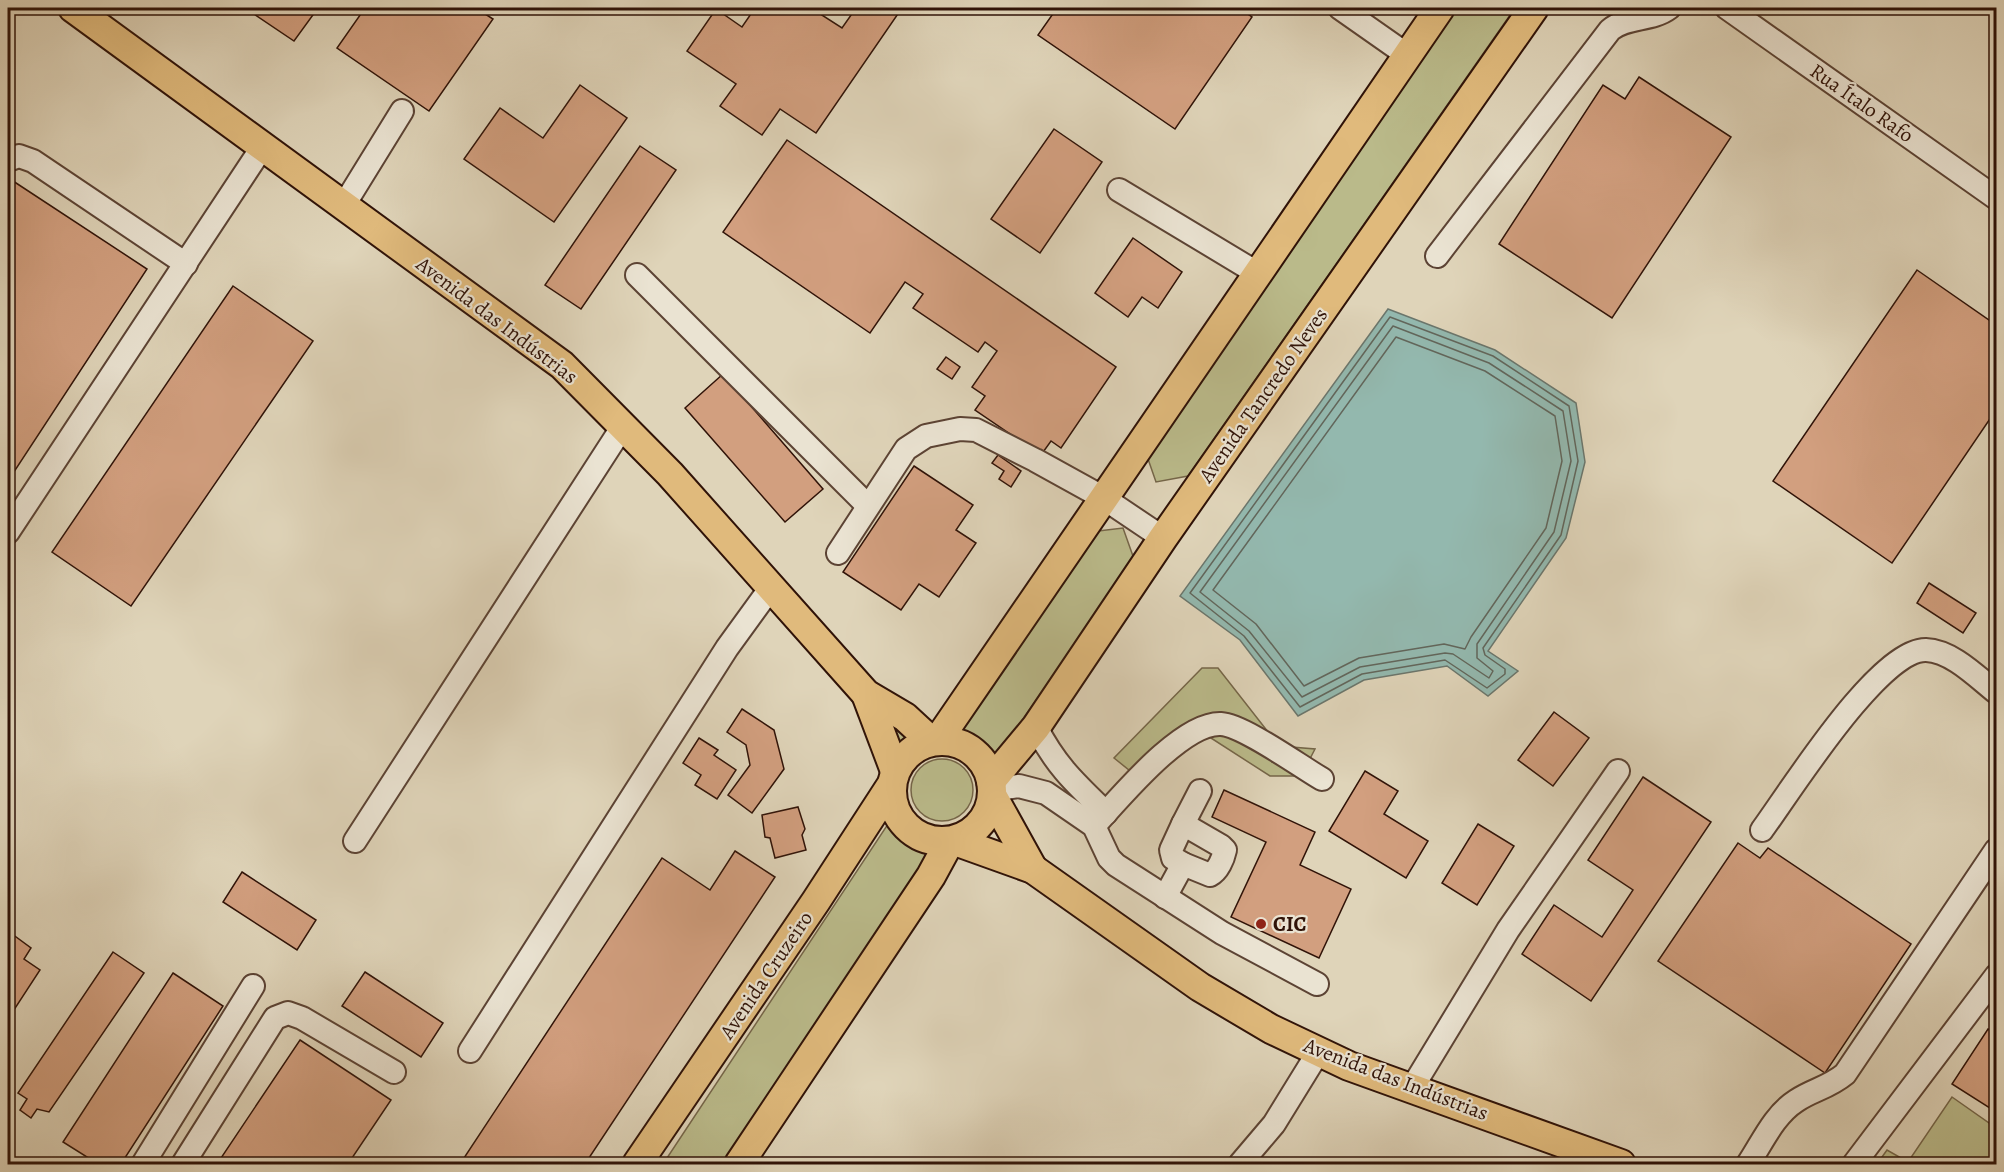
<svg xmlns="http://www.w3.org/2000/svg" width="2004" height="1172" viewBox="0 0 2004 1172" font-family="Alegreya,serif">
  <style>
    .green { fill: #baba8a; stroke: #756649; stroke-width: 1.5 }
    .water { fill: #93b8ae; stroke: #6b766c; stroke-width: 1.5 }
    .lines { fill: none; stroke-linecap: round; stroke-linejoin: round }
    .shore { stroke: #62665b; stroke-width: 1.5 }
    .building { fill: #d29f7f; stroke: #301308; stroke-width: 1.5 }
    .minor-casing { stroke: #5c4334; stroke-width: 26 }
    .major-casing { stroke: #301308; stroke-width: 32 }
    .minor { stroke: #eae3d2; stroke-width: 22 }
    .major { stroke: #e0ba7c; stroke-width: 28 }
    .poi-dot { fill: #8f2418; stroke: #eae3d2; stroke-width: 2 }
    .labels { text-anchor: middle; stroke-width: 4.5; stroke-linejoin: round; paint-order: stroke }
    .street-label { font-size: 21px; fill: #301308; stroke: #eae3d2 }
    .poi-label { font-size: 21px; font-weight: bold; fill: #301308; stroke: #eae3d2; text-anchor: start }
  </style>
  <rect width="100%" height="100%" fill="#dfd4b9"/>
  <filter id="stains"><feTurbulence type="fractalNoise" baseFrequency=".00333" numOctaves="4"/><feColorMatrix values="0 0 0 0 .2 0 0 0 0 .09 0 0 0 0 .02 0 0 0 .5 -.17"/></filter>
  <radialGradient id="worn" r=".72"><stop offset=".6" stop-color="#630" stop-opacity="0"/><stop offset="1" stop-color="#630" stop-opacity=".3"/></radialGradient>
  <g class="green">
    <path d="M1454,8h61l-327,468 -32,6 -9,-26z"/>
    <path d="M1123,528l11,31 -136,196 -42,-28 134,-195z"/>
    <path d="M1202,668h16l61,78 36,3 -14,27h-31l-59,-38 -22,-8 -60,40 -15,-12z"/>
    <path d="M880,721l33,19 -17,18z"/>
    <circle cx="942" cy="790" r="31"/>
    <path d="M888,824l46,32 -209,308h-62z"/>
    <path d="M1952,1097l44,31v36h-119l10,-14 21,12z"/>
  </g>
  <path class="water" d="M1388,309l107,41 81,53 9,59 -19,76 -78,113 30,20 -30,25 -41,-30 -83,14 -66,36 -58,-76 -60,-44z"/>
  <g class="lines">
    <g class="shore">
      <path d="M1390,317l103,39 76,50 9,55 -17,74 -78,113 2,7 20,14v5l-18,14 -42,-28 -83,14 -62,33 -56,-71 -54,-43z"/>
      <path d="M1393,326l96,37 74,48 8,50 -17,71 -77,112v14l16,13 -4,7 -36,-24 -8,-1 -85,14 -58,30 -53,-66 -49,-39z"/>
      <path d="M1396,337l89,34 70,45 7,45 -16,67 -75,109 -6,12 -21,-5 -85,14 -55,28 -48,-62 -43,-34z"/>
    </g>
  </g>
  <g class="building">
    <path d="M245,8h73l-24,33z"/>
    <path d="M365,8h111l17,11 -64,92 -92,-63z"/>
    <path d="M755,8h56l31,20 14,-20h46l-86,125 -36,-24 -18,26 -42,-29 16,-22 -49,-33 29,-42 26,18z"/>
    <path d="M1057,8h182l13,9 -77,112 -137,-94z"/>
    <path d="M1639,77l92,60 -119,181 -113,-74 104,-159 22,14z"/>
    <path d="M580,85l47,33 -73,104 -90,-63 36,-51 43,30z"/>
    <path d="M1054,129l48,33 -62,91 -49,-34z"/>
    <path d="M787,140l329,227 -55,81 -10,-7 -10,14 -66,-45 10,-14 -13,-9 25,-36 -12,-9 -7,10 -65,-44 10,-14 -18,-12 -35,51 -147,-101z"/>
    <path d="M640,146l36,24 -95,139 -36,-24z"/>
    <path d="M13,181l134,88 -139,212v-291z"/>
    <path d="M1133,238l49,34 -24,36 -16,-11 -14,20 -33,-24z"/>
    <path d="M1917,270l79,55v85l-104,153 -119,-82z"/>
    <path d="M233,286l80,55 -182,265 -79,-54z"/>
    <path d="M946,357l14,10 -8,12 -15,-10z"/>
    <path d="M723,374l100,115 -38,33 -100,-114z"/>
    <path d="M998,455l23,16 -10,16 -12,-8 5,-8 -12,-8z"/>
    <path d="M914,466l59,39 -17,25 20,13 -37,54 -20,-13 -18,26 -58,-38z"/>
    <path d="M1929,583l47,30 -13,20 -46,-30z"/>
    <path d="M742,709l32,21 10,39 -32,44 -24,-18 22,-30 -4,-20 -19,-13z"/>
    <path d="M1554,712l35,26 -36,48 -35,-26z"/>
    <path d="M699,738l19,12 -4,5 22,15 -19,29 -22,-14 6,-10 -18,-12z"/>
    <path d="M1365,771l33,20 -14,23 44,27 -22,37 -77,-47z"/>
    <path d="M1643,777l68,45 -120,179 -69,-47 32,-49 48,32 31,-47 -45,-30z"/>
    <path d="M1224,790l91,42 -15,33 51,24 -32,69 -88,-41 35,-75 -54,-25z"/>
    <path d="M798,807l7,22 -3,6 4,15 -31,8 -5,-20 -5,-1 -3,-22z"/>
    <path d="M1478,824l36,22 -37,59 -35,-22z"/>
    <path d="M1738,843l22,15 8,-10 143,96 -86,129 -167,-112z"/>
    <path d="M735,851l40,26 -190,287h-125l202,-306 48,32z"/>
    <path d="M242,872l74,48 -19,30 -74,-48z"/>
    <path d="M8,931l23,17 -7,11 16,11 -32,49z"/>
    <path d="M113,952l31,21 -95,139 -12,-3 -6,9 -11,-8 7,-11 -9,-6z"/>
    <path d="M365,972l78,51 -22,34 -79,-51z"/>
    <path d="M173,973l50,33 -102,158h-23l-35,-22z"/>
    <path d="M1988,1029l8,5v78l-44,-28z"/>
    <path d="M300,1040l91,60 -43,64h-131z"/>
  </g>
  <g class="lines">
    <defs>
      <g id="minor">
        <path d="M1340,8l67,47"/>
        <path d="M1727,8l269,190"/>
        <path d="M8,160l11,-4 14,5 153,103"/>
        <path d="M1119,190l138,83"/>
        <path d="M344,205l58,-94"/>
        <path d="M1437,256l173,-226c16,-14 42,-9 59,-22"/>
        <path d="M637,275l231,231"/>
        <path d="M8,532l255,-386"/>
        <path d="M838,553l68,-104 20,-13 34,-7 16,1 59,30 67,37 61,41"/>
        <path d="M1036,727c20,39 39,56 70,86"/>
        <path d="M992,790l27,-4 27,7 48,33 15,32 7,7 106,68 95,51"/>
        <path d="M1183,824l-12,26 2,8 10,6"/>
        <path d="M1094,826c26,-28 88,-104 127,-102 22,1 80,43 101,55"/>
        <path d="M1762,830c28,-38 117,-181 164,-180 26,1 51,27 70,42"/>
        <path d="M355,841l268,-415"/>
        <path d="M1165,897l18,-33 27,11c8,-4 13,-16 15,-25l-4,-4 -38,-22 17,-33"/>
        <path d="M470,1051l257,-403 45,-62"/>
        <path d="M1412,1088l96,-158 110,-159"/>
        <path d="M143,1164l110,-178"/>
        <path d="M183,1164l92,-146 13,-5 14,5 92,54"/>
        <path d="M1240,1164l34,-40 45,-73"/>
        <path d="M1748,1164c14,-21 26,-49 48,-63 16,-11 32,-13 49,-27l151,-224"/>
        <path d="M1854,1164l142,-188"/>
      </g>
      <g id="major">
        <path d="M73,8l489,357 108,109 196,220 39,23 26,24"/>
        <path d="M866,694l29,77"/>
        <path d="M938,740l502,-732"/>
        <circle cx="942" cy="791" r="50"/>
        <path d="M991,781l45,-54 127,-189 371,-530"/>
        <path d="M992,795l41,74"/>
        <path d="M955,841l78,28 167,118 71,42 78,37 272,98"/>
        <path d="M637,1164l179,-263 76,-117"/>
        <path d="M739,1164l192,-288 19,-35"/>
      </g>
    </defs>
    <use href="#minor" class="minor-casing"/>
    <use href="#major" class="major-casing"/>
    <use href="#minor" class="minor"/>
    <use href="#major" class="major"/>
  </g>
  <circle class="poi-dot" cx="1261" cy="924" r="6"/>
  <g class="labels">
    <g class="street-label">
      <text transform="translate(1862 103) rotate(35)" y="7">Rua Ítalo Rafo</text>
      <text transform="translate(497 320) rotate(37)" y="7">Avenida das Indústrias</text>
      <text transform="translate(1263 395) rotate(-55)" y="7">Avenida Tancredo Neves</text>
      <text transform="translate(766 975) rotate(-56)" y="7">Avenida Cruzeiro</text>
      <text transform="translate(1396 1079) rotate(21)" y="7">Avenida das Indústrias</text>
    </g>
    <g class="poi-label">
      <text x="1273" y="931">CIC</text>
    </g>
  </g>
  <rect width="2004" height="1172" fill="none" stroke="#dfd4b9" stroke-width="30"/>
  <rect x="9" y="9" width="1986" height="1154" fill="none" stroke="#301308" stroke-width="3"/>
  <rect x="15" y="15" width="1974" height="1142" fill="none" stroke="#301308" stroke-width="1.5"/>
  <rect width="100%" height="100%" filter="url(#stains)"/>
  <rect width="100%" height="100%" fill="url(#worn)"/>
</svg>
